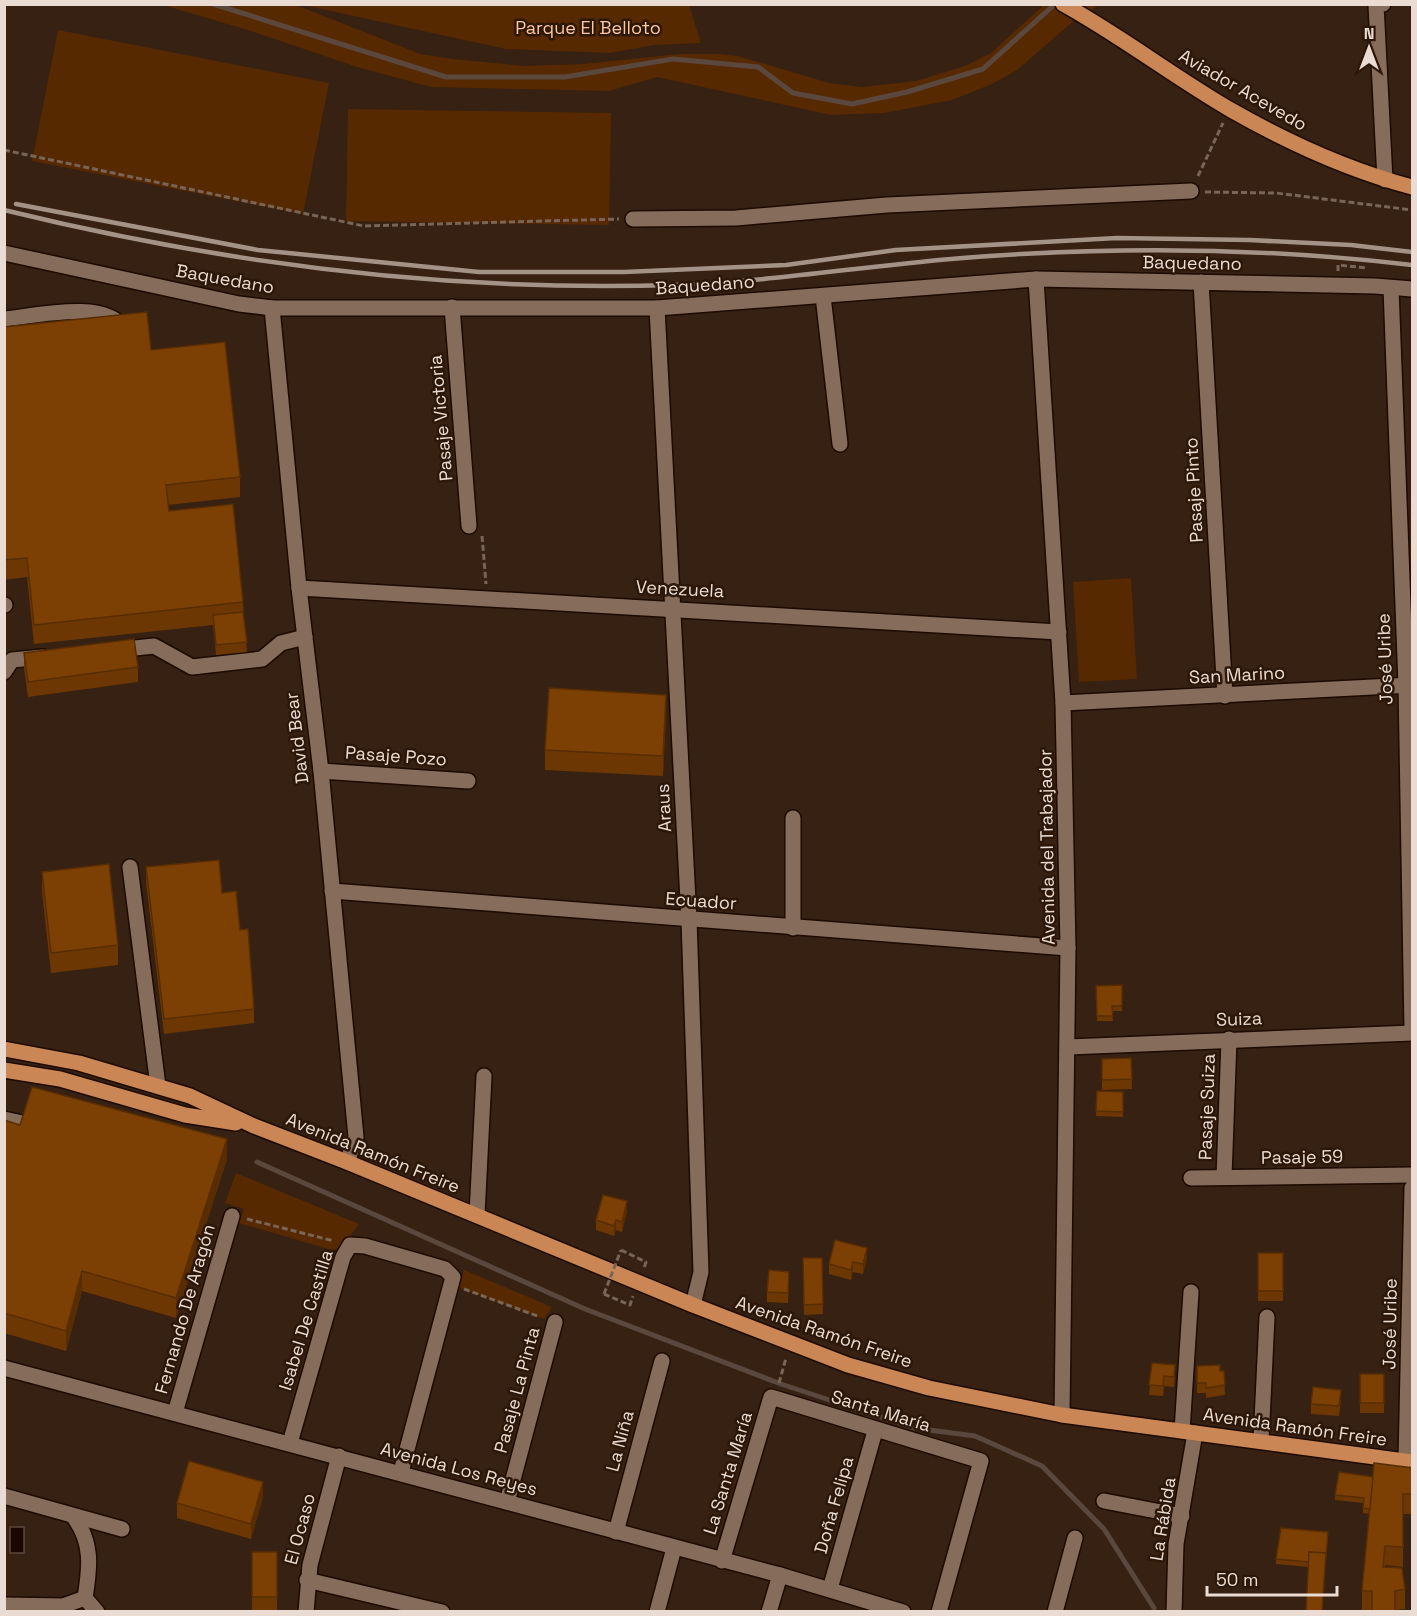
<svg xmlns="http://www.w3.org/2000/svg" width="1417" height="1616" viewBox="0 0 1417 1616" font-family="'Space Grotesk',sans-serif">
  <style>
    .green { fill: #572900 }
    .water { fill: #1c0800; stroke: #5a483f; stroke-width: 1.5 }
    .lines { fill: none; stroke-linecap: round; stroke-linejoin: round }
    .stream { stroke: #5a483f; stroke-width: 5 }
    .minor-casing { stroke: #1d0a00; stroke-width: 18 }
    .major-casing { stroke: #1d0a00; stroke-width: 18 }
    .path { stroke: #786558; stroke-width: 3; stroke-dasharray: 6 3; stroke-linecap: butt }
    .minor { stroke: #866c5b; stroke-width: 15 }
    .major { stroke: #ca8654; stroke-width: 15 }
    .rail { stroke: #a39286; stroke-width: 4.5 }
    .path-bridge { stroke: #786558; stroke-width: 3; stroke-dasharray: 6 3; stroke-linecap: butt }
    .wall { fill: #6c3703 }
    .shaded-wall { fill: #582d03 }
    .building { fill: #7d4004; stroke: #582d03; stroke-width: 1.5 }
    .labels { text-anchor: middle; stroke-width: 5; stroke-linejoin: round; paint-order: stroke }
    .park-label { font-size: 18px; fill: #fec6a0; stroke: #2c1708 }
    .street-label { font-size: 18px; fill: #ebdcd3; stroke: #2c1708 }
  </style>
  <rect width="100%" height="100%" fill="#362112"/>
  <g class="green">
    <path d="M163,5h133l124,49 33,5 71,7 59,-2 97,-10h38l20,2 91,27 33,4 54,-6 49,-15 26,-13 53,-48h55l-23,14 -59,51 -25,14 -40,16 -68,13 -53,2 -174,-38 -48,14 -178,-4 -74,-20 -109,-37z"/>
    <path d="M303,5h386l12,38 -47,2 -44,8 -104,-4z"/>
    <path d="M58,30l271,53 -26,131 -271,-53z"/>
    <path d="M348,109l263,4 -2,112 -263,-4z"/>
    <path d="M1131,578l6,101 -58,3 -6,-100z"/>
    <path d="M236,1173l123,51 -17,23 -10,3 -93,-27 5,-14 -19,-6z"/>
    <path d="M464,1270l88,37 -8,12 -84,-31z"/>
  </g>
  <rect class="water" x="10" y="1527" width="14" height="26"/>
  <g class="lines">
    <g class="stream">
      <path d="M213,4l233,73h119l108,-18 85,8 35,26 59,11 55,-12 76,-23 72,-65"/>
      <path d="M257,1162l328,147 196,75 133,44 61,8 67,30 62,63 50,79"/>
    </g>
    <defs>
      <g id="minor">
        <path d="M1383,4l-7,1 9,175"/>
        <path d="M633,219l103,-1 151,-13 304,-14"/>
        <path d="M4,253l235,51 33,4h385l379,-29 339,7 37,3"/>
        <path d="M1036,279l27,424 5,245 -6,467"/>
        <path d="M1201,282l24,414"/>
        <path d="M1391,288l15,397 6,344"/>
        <path d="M823,296l17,148"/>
        <path d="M452,307l17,219"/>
        <path d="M272,308l27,280 22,183 35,366 -9,25"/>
        <path d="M657,308l32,612 12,352 -8,33"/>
        <path d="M4,319c32,-3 101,-20 120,10"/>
        <path d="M299,588l760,44"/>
        <path d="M4,605h1"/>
        <path d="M115,650l39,-4 38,21 70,-8 19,-16 24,-6"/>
        <path d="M4,672l8,-12 31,-3"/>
        <path d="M1063,703l349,-18"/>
        <path d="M321,771l147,10"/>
        <path d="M130,867l28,219"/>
        <path d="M332,891l736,57"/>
        <path d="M793,928v-110"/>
        <path d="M1068,1047l344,-14"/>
        <path d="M4,1119l23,5"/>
        <path d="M1224,1177l5,-138"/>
        <path d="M1191,1178l221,-3"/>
        <path d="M477,1215l7,-139"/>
        <path d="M4,1368l776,207 123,37"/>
        <path d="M175,1413l57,-197"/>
        <path d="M1182,1431l9,-139"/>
        <path d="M1261,1441l6,-124"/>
        <path d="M290,1443l53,-186 7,-12 15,1 80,23 8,8 -52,195"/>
        <path d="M1406,1461l6,-273"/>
        <path d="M4,1496l118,33"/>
        <path d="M1104,1501l78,15"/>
        <path d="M507,1502l48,-180"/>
        <path d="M73,1516c20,26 17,51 12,82"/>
        <path d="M616,1532l46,-171"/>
        <path d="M722,1561l49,-164 210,64 -42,151"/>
        <path d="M307,1580l135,32"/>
        <path d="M830,1589l45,-158"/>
        <path d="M85,1598l12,14"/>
        <path d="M4,1605l59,1 22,-8"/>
        <path d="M306,1612l4,-47 29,-109"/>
        <path d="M657,1612l17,-64"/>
        <path d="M769,1612l11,-37"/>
        <path d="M1055,1612l20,-74"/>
        <path d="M1174,1612l2,-68 19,-111"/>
      </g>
      <g id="major">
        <path d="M1063,4c58,32 111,73 168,106 58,33 117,60 181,77"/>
        <path d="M4,1049l75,14 111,33 64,30 93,36 346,143 155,60 81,23 133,27 350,47"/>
        <path d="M4,1070l56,9 125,36 51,8"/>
      </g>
    </defs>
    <use href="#minor" class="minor-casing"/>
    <use href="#major" class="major-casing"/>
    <g class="path">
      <path d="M4,150l360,76 255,-7"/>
      <path d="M1198,176l25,-53"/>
      <path d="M1205,192l71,1 136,17"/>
      <path d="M1338,271v-6l29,3"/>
      <path d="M482,536l4,48"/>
      <path d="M247,1219l87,22"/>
      <path d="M621,1250l25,12 -2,6"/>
      <path d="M464,1289l76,28"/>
      <path d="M604,1294l26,11 3,-9"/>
      <path d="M779,1383l7,-25"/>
    </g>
    <use href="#minor" class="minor"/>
    <use href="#major" class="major"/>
    <g class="rail">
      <path d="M16,204l242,46 221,22h145l162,-7 110,-15 221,-12 132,2 102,5 61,7"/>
      <path d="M4,210c220,54 444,82 670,75 93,-3 184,-18 277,-26 154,-13 308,-12 461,6"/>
    </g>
    <path class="path-bridge" d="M604,1294l17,-44"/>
  </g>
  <g class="wall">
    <path d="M4,327l147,23 89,127v20l-72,8 1,6 74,91 4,50 -31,3 -3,-30 -179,19 -7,-67 -23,3z"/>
    <path d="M24,653l114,14v15l-110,15 -4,-29z"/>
    <path d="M666,714l-3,62 -118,-6v-20z"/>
    <path d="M146,867l76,26 18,37 14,79v14l-90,11 -18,-152z"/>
    <path d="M42,872l76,73v20l-67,8 -9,-81z"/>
    <path d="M1122,985v26h-10l1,10h-16l-1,-35z"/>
    <path d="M1131,1058l1,31 -30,1v-31z"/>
    <path d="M1097,1091l26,1v25l-27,-1z"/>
    <path d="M4,1120l16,5 207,34 -51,159 -94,-27 -16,60 -62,-18z"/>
    <path d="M627,1211l-5,21 -6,-2 -2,6 -18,-6v-10z"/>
    <rect x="1258" y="1253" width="25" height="48"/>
    <path d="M803,1258h19l1,56 -19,1z"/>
    <path d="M867,1258l-4,16 -10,-2 -2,8 -22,-6v-10z"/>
    <path d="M789,1282l-1,21 -21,-1v-10z"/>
    <path d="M1152,1363l23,12 -1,12 -10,-1 -1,10 -14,-1z"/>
    <path d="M1197,1366l27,5 1,24 -19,3v-5h-9z"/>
    <rect x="1360" y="1374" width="24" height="39"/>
    <path d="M1341,1400l-2,16 -28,-2v-10z"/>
    <path d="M1413,1468v51h-2v-5h-8v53l-18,-2v2l20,22v20l-10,1h-33v-19l7,-77 -6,-1v-10l-28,-3v-5l38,-18z"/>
    <path d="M263,1497l-12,42 -74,-21v-15z"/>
    <path d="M1328,1537l-2,25 -18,5 -32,-3v-5z"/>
    <rect x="252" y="1552" width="25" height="59"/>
  </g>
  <g class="shaded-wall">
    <path d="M666,695v19l-3,62v-20z"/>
    <path d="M227,1139v20l-51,159v-20z"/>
    <path d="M627,1201v10l-5,21v-10z"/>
    <path d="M616,1220v10l-2,6v-10z"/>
    <path d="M867,1248v10l-4,16v-10z"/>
    <path d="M853,1262v10l-2,8v-10z"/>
    <path d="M82,1271v20l-16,60v-20z"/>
    <path d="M263,1482v15l-12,42v-15z"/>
  </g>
  <g class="building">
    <path d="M147,312l4,38 74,-8 15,135 -74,8 3,26 64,-7 10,98 -209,23 -7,-67 -23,2v-233z"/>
    <path d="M243,612l4,30 -31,3 -3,-30z"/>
    <path d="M134,639l4,28 -110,15 -4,-29z"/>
    <path d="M549,688l117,7 -3,61 -118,-6z"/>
    <path d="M219,860l3,33 14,-2 4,39 8,-1 6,80 -90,10 -18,-152z"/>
    <path d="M109,864l9,81 -67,8 -9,-81z"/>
    <path d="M1122,985v21h-10l1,10h-16l-1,-30z"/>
    <path d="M1131,1058l1,21 -30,1v-21z"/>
    <path d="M32,1087l195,52 -51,159 -94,-27 -16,60 -62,-18v-193l16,5z"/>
    <path d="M1097,1091l26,1v20l-27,-1z"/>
    <path d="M603,1195l24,6 -5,21 -6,-2 -2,6 -18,-6z"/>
    <path d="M835,1240l32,8 -4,16 -10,-2 -2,8 -22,-6z"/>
    <rect x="1258" y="1253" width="25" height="38"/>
    <path d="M803,1258h19l1,46 -19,1z"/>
    <path d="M769,1270l20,2 -1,21 -21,-1z"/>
    <path d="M1152,1363l23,2 -1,12 -10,-1 -1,10 -14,-1z"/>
    <path d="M1220,1365v6h4l1,14 -19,3v-5h-9v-17z"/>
    <rect x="1360" y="1374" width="24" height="29"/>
    <path d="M1313,1387l28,3 -2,16 -28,-2z"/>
    <path d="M189,1461l74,21 -12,42 -74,-21z"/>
    <path d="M1374,1463l39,5 -1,26h-9v53l-18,-1 -2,21 19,1 3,21 -10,2v20h-23v-20h-10z"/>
    <path d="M1339,1472l34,5 -3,32 -7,-1 1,-10 -29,-3z"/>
    <path d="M1281,1528l47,4 -2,25v-4l-17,-1v10l-33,-3z"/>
    <rect x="252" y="1552" width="25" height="45"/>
    <path d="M1309,1552l17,1 -4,58h-16z"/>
  </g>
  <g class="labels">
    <g class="park-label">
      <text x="588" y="34">Parque El Belloto</text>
    </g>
    <g class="street-label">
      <text transform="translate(1243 90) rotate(30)" y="6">Aviador Acevedo</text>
      <text transform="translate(1192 263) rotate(1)" y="6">Baquedano</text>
      <text transform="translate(225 279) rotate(10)" y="6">Baquedano</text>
      <text transform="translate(705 285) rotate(-4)" y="6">Baquedano</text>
      <text transform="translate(441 418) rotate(-95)" y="6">Pasaje Victoria</text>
      <text transform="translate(1194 490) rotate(-93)" y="6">Pasaje Pinto</text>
      <text transform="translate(680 589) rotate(3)" y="6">Venezuela</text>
      <text transform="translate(1385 659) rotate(-92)" y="6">José Uribe</text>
      <text transform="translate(1237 675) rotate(-3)" y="6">San Marino</text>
      <text transform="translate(297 738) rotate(-97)" y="6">David Bear</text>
      <text transform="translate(396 756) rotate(4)" y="6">Pasaje Pozo</text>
      <text transform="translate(664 808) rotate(-93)" y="6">Araus</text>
      <text transform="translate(1047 847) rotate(-91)" y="6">Avenida del Trabajador</text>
      <text transform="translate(701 901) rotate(4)" y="6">Ecuador</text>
      <text transform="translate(1239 1019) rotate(-2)" y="6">Suiza</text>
      <text transform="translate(1207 1107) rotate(-88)" y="6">Pasaje Suiza</text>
      <text transform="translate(373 1153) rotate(22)" y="6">Avenida Ramón Freire</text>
      <text transform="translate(1302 1157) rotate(-1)" y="6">Pasaje 59</text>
      <text transform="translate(185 1309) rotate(-74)" y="6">Fernando De Aragón</text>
      <text transform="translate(306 1320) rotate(-73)" y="6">Isabel De Castilla</text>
      <text transform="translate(1390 1324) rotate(-89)" y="6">José Uribe</text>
      <text transform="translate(824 1332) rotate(19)" y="6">Avenida Ramón Freire</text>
      <text transform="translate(517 1390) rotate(-75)" y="6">Pasaje La Pinta</text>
      <text transform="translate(881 1411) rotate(17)" y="6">Santa María</text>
      <text transform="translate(1295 1427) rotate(8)" y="6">Avenida Ramón Freire</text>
      <text transform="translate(620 1441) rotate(-75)" y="6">La Niña</text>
      <text transform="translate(459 1469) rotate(15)" y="6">Avenida Los Reyes</text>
      <text transform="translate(728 1473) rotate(-73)" y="6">La Santa María</text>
      <text transform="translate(834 1505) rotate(-74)" y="6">Doña Felipa</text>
      <text transform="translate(1163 1519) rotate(-81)" y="6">La Rábida</text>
      <text transform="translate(300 1529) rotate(-75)" y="6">El Ocaso</text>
    </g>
  </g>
  <rect width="1417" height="1616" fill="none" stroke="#ebdcd3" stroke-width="12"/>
  <g transform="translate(1369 48)" stroke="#2c1708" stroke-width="4.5" paint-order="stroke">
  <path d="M0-4.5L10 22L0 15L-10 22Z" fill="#ebdcd3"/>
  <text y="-9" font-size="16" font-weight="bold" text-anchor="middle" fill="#ebdcd3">N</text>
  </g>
  <path d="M1207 1586v9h130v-9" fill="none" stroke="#ebdcd3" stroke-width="3"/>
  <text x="1216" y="1586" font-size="18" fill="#ebdcd3" stroke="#2c1708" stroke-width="4.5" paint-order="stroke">50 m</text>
</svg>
